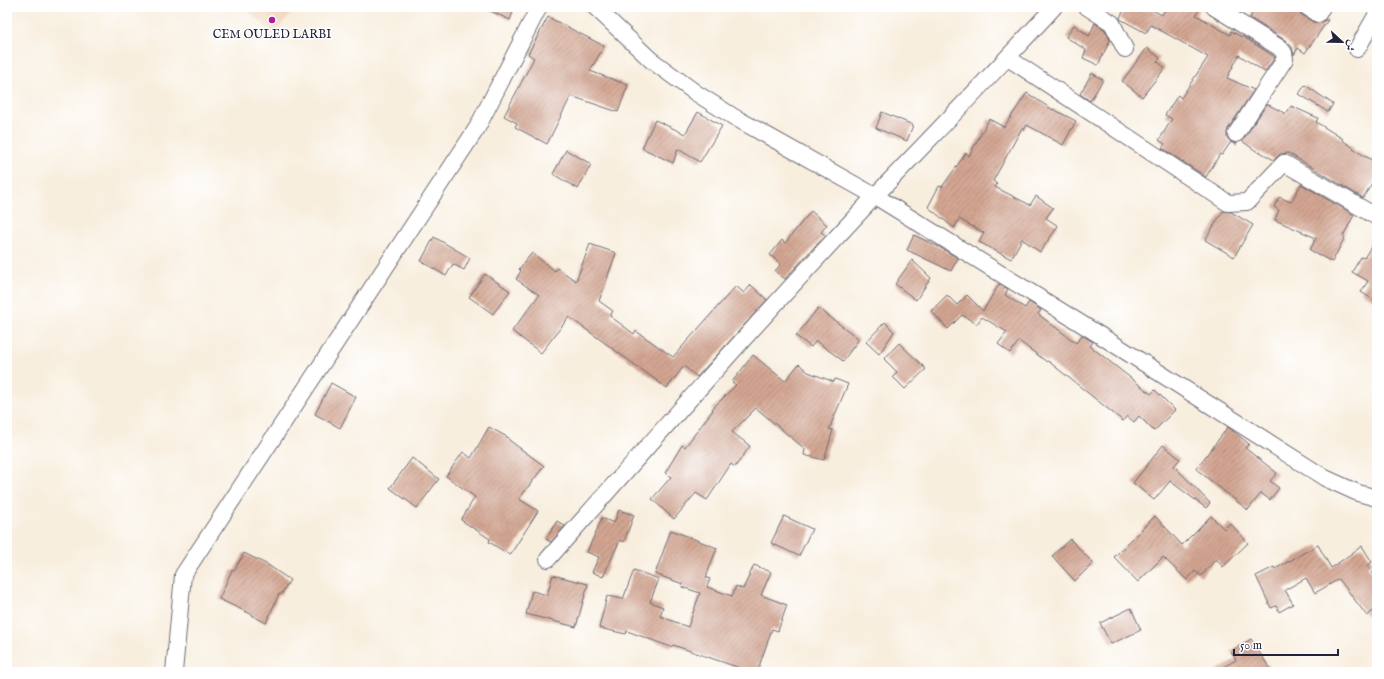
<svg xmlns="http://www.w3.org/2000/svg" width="1384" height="679" viewBox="0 0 1384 679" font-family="'IM FELL English',Amiri,serif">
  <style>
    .built { fill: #f0d5bc }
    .building { fill: url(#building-hatch) }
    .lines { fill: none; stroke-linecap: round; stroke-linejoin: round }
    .minor-casing { stroke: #6d6974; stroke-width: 18 }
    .minor { stroke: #fff; stroke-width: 16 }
    .poi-dot { fill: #b5179e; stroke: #fff; stroke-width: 1.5 }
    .labels { text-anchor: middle; stroke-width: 3; stroke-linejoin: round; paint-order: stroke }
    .poi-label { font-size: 12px; fill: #22223b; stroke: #fff }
  </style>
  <defs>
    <pattern id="building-hatch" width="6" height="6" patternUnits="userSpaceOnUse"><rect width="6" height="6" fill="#d3a692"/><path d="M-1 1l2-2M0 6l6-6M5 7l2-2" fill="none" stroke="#ab8778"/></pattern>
  </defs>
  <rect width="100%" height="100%" fill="#fff"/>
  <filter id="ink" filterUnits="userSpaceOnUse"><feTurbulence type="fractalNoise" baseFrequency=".025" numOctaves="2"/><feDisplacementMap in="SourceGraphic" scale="8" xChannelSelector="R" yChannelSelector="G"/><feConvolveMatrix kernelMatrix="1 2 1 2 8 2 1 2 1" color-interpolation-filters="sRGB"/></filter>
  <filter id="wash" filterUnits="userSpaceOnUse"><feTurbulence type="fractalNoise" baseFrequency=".012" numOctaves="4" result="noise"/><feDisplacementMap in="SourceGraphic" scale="16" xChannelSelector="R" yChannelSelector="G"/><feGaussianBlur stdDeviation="0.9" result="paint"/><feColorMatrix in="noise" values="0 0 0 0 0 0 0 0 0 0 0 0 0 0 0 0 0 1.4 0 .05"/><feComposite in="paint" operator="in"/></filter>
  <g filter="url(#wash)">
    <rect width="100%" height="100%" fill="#f8eede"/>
    <path class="built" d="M244,7h52l-22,27z"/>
    <g id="blocks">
      <g class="building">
        <path d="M482,7h33l-5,13z"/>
        <path d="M1125,7h22l15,8 5,-8h34l-5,8 34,20 1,-4 11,6v-1l33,21 -10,15 -26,-17 -12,23 27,12 -26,39 -1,4v5l4,4 6,1 -1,2 -5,-3 -9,13 -2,-1 -14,23 -44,-29 3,-4 -6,-4 13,-21 -7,-4 13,-20 3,3 27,-41 -57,-32 -5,8 -26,-14v-1z"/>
        <path d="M1255,7h43l1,5 3,3 11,7 5,1 4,-1 3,-2h3l-23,33 -7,-5 -4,7 -2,-8 -7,-7 -35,-22z"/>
        <path d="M548,17l56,29 -14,25 38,14 -10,27 -47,-16 -24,48 -32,-17 2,-4 -13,-7 30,-58 -6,-4z"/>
        <path d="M1095,23l10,7 5,10 -12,25 -15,-7 3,-8 -20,-13 8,-12 15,11z"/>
        <path d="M1147,48l13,10 -3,3 8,7 -23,29 -20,-16z"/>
        <path d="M1092,73l11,7 -13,21 -10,-7z"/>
        <path d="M1305,85l28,19 -5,8 -29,-18z"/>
        <path d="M1027,93l26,17v-1l23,12 -13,24 -36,-20 -3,5 -2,-2 -29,53 4,3 -2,3 35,18 6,-9 17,12 -7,10 12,8 -18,26 -18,-13 -11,20 -32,-17 5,-9 -25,-14 -5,9 -26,-21 11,-21 3,1 24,-34 3,3 20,-37 15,8z"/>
        <path d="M1267,104l19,10 5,-8 27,12 -2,4 27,17 -1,1 12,8 -1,1 24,14v12l-14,23 -75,-45 -8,1 -6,6 -14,-8 -1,1 -17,-12z"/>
        <path d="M698,112l24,14 -22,36 -22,-13 -5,14 -31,-15 13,-28 30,14z"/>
        <path d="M882,112l31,13 -6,16 -31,-13z"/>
        <path d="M566,150l25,14 -13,25 -25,-15z"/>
        <path d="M1301,184l53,31 -11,21 2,1 -13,25 -22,-12 6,-12 -41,-18 4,-10 -5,-3 5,-10 12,5z"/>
        <path d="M811,211l16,14 -6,7 4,3 -40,44 -10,-8 6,-7 -11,-9 12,-15 3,3z"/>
        <path d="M1223,211l8,1 22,13 -19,32 -29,-17z"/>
        <path d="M914,235l25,12 19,11 -7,13 -44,-21z"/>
        <path d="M434,237l36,21 -6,12 -11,-6 -7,12 -25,-15z"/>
        <path d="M1377,237v65l-16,-10 7,-11 -16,-9 9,-15 3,1z"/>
        <path d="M590,244l26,9 -17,48 14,10 -3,5 24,18 2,-3 37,26 63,-71 8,7 7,-8 16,15 -70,77 -13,-11 -17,22 -98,-71 -28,36 -29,-22 27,-36 -23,-16 5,-8 -2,-2 13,-16 23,18 2,-3 19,13z"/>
        <path d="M912,260l19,18 -15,22 -21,-16z"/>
        <path d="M485,274l25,17 -17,23 -24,-17z"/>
        <path d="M999,284l9,5 -3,6 20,13 4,-6 12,8 -3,4 38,29 6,-8 11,7 -3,4 61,48 4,-4 20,20 -21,21 -15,-15 -5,6 -7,-6 -4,5 -75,-60 -1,1 -28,-21 -9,12 -12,-9 9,-12 -25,-15 -5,7 -15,-9 -14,14 -17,-18 16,-16 10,10 10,-10 16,16z"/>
        <path d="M818,308l41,31 -16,22 -27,-20 -5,6 -15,-11z"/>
        <path d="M885,322l9,10 -15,22 -13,-12z"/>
        <path d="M899,343l27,26 -21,20 -12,-12 4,-5 -13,-13z"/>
        <path d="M753,355l32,26 14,-17 9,8 26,10 1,-3 13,5 -19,45 4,1 -9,30 -20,-5 1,-6 -49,-41 -24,24 18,14 -15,21 -4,-3 -24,36 -11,-7 -22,26 -22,-20 19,-22 -6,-4 17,-28 3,2 28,-37 -1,-1 24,-24 -4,-3z"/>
        <path d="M331,383l25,14 -16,31 -25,-14z"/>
        <path d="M489,427l20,11v2l35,26 -25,33 19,12 -28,44 -21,-13 1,-3 -29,-19 14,-23 -29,-21 17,-24 8,6z"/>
        <path d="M1228,427l21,17 -4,4 32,25 -7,8 9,7 -9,12 -9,-7 -13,17 -52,-41z"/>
        <path d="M1163,445l17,14 -6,7 36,37 -4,5 -36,-27 -16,19 -21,-17z"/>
        <path d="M412,458l27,21 -22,29 -27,-20z"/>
        <path d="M619,510l15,5 -10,27 -4,-2 -17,37 -11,-5 7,-15 -12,-5 15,-34 12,5z"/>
        <path d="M784,516l28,13 -13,27 -28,-13z"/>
        <path d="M1155,516l27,29 29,-29 13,13 6,-6 18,20 -25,24 -7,-8 -15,17 -6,-5 -8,9 -24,-23 -25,25 -24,-25z"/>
        <path d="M557,521l8,5 -14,16 -5,-3z"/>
        <path d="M671,530l46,18 -11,29 4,2 -3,8 25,9 4,-10 7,3 11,-24 17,7 -10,23 26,10 -9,26 -6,-2 -15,43h-6l-17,-6 -61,-21 -2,2 -44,-16 -1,3 -27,-6 8,-32 16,3 11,-29 25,9 -9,23 13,5 -3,9 28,11 12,-34 -18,-6 1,-3 -28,-10z"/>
        <path d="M1070,539l23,24 -18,18 -23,-25z"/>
        <path d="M1318,545l13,23 31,-22 10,16 -5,4 10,12v30l-10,8 -28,-37 -24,14 -9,-15 -21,12 8,14 -14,8 -3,-6 -5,2 -15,-32 18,-9 1,2z"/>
        <path d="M244,553l24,12 22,15 -9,15 -2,-1 -13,29 -13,-7v-1l-34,-16 13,-29 2,1z"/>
        <path d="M553,575l35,9 -12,43 -50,-13 6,-23 15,4z"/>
        <path d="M1131,608l10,22 -30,14 -11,-21z"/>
        <path d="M1251,639l21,33h-58l22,-12 -5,-9z"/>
      </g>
    </g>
  </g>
  <g filter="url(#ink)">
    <use href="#blocks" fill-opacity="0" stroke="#6d6974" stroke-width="1"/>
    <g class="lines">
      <defs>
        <g id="minor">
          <path d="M595,7l56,53 45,33 38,24 141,79 231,143 219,139 33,15 19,5"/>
          <path d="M1087,7l25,16 13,26"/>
          <path d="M1214,7l66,41 4,5 1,6 -49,75"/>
          <path d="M1307,7l11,7 4,-7"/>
          <path d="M1357,49l20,-35"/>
          <path d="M1008,58l220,145 19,-1 37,-39 93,54"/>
          <path d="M548,559c108,-122 216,-245 328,-364 59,-62 120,-124 178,-188"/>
          <path d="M174,672l9,-97 294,-447 62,-121"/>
        </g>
      </defs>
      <use href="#minor" class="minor-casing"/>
      <use href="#minor" class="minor"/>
    </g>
  </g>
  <circle class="poi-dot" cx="272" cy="20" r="4"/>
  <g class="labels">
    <g class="poi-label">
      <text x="272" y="38">CEM OULED LARBI</text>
    </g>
  </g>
  <rect width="1384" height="679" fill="none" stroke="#fff" stroke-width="24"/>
  <g transform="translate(1342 42) rotate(112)" stroke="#ffffff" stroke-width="3" paint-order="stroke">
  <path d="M0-3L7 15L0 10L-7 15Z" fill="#22223b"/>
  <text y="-6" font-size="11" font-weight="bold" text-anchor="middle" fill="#22223b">ش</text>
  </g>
  <path d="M1234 649v6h104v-6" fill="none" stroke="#22223b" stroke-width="2"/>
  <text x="1240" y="649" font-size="12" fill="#22223b" stroke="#ffffff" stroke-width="3" paint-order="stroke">50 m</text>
</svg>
